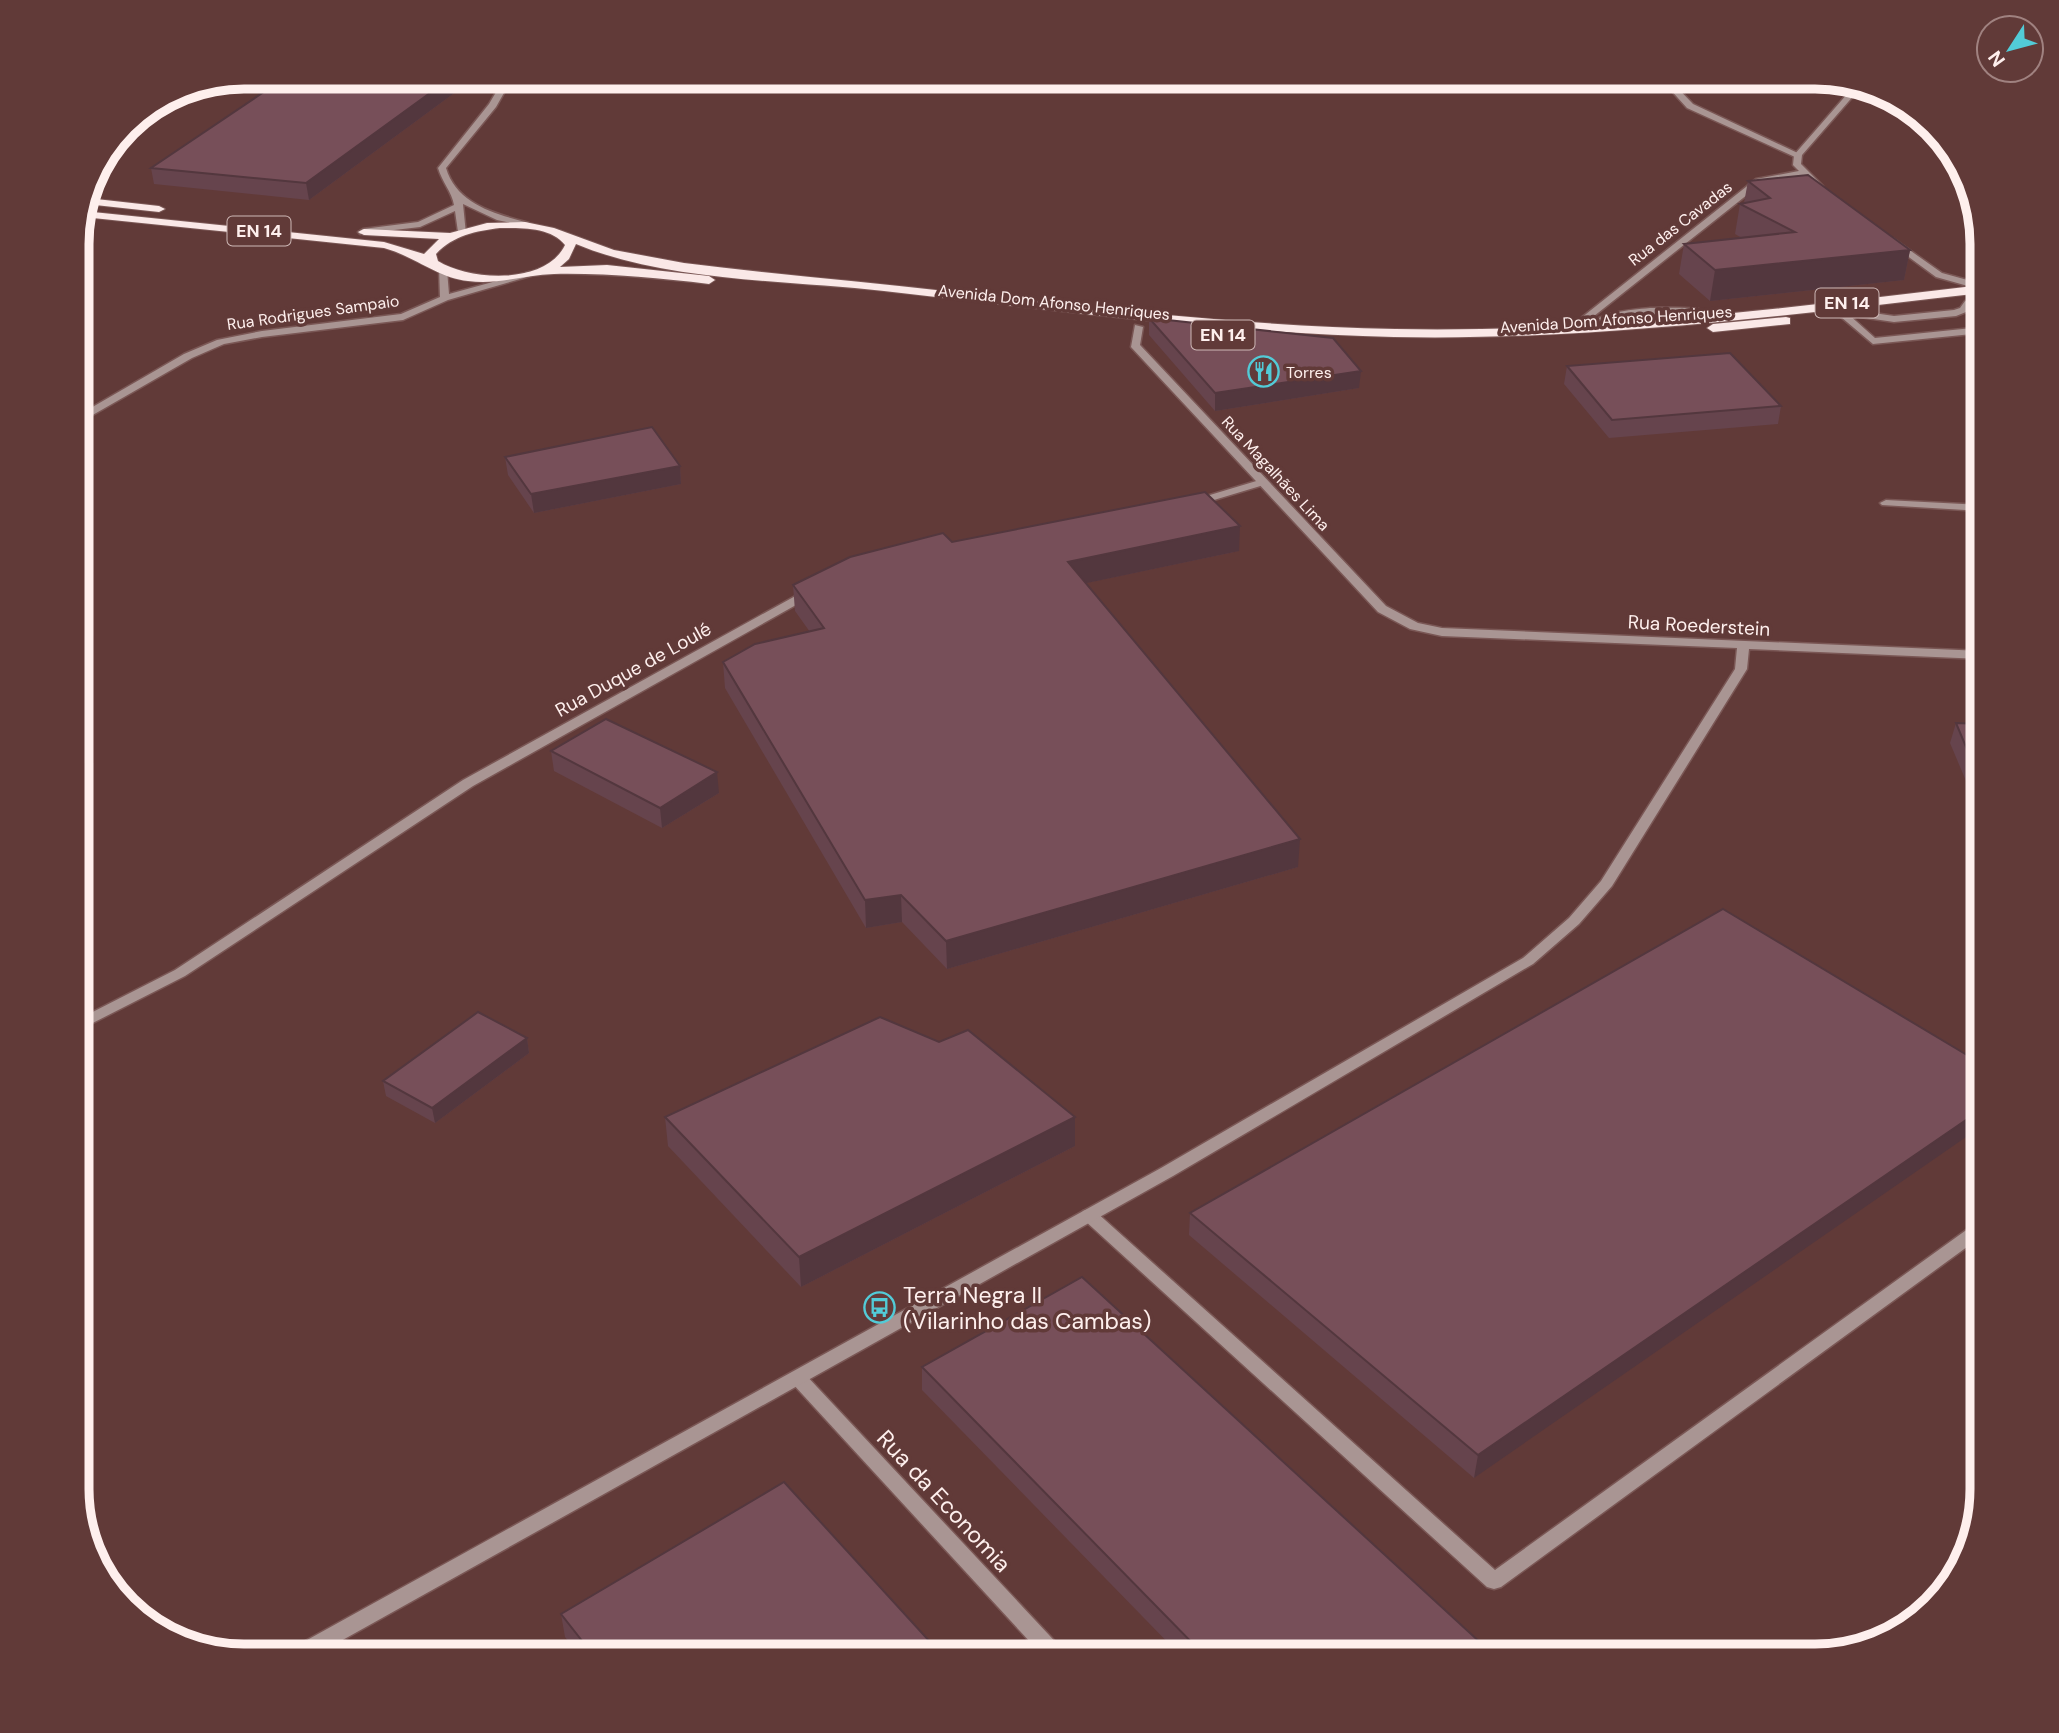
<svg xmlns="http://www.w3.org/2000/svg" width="2059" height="1733" viewBox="0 0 2059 1733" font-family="'DM Sans',sans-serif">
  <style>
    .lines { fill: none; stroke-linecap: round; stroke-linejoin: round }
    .service-casing { stroke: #7a5755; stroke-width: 3 }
    .minor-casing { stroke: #7a5755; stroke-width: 3 }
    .tertiary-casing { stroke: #7a5755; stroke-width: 3 }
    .primary-casing { stroke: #7a5755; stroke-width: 2 }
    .service { fill: #a99593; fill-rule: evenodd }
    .minor { fill: #a99593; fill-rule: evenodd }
    .tertiary { fill: #a99593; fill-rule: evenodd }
    .primary { fill: #fae8e7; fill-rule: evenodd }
    .wall { fill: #66444d }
    .shaded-wall { fill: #53373e }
    .building { fill: #774f59; stroke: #53373e; stroke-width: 2 }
    .labels { text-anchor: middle; stroke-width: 7; stroke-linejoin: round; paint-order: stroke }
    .far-street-label { font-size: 16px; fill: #feefed; stroke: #613a38 }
    .far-poi-label { font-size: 16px; fill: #feefed; stroke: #613a38; text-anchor: start }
    .shield { fill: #613a38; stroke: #cfb9b7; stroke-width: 2 }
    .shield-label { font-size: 18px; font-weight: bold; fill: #feefed }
    .street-label { font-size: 19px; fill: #feefed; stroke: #613a38 }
    .near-poi-label { font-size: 23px; fill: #feefed; stroke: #613a38; text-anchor: start }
    .near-street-label { font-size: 23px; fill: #feefed; stroke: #613a38 }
    .rim { fill: none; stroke: #feefed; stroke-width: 9 }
  </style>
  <rect width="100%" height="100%" fill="#613a38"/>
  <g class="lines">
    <defs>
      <g id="service">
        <path d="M1804,170l4,3 -1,2 -45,8 -173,137 -8,-2 175,-139z"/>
        <path d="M1965,301l8,2 -7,9 -10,4 -62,6 -34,-5 -5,-3 5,-3 34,5 60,-6 6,-2z"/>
        <path d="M1650,308c20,0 50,-3 68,8l-5,3 -46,-5 -35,2 -27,7 -15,7 -5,-3c17,-15 43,-17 65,-19z"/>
        <path d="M1841,313h6l28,25 107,-11v6l-109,11 -32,-27z"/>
        <path d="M1089,1209l6,2 400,359 481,-347 6,-2v15l-481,351 -7,2 -7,-2 -404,-368 -2,-4 2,-4z"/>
      </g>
      <g id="minor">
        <path d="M1659,77h8l26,27 109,51 -7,2 -108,-49z"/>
        <path d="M1263,479l4,1v4l-73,22 -6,-3 2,-2z"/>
        <path d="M1886,500l96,5v6l-100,-6 -2,-2z"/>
        <path d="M808,589l6,4 -2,3 -339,190 -288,190 -108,55v-11l98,-50 288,-190z"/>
        <path d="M798,1371l6,2 259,277 3,6h-23l-251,-273 -3,-5 3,-5z"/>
      </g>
      <g id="tertiary">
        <path d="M505,77h8l-17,30 -50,61c11,37 50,46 83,55v4l-32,-7 -34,-16 3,30 -8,-2 -3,-21 -35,16 -60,7 -2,-2 5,-3 55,-7 36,-17c-2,-13 -12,-23 -16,-37l51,-64z"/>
        <path d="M1855,85l7,1 -60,69 -1,9 22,22 -7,2 -23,-23 1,-10z"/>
        <path d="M1894,239l48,34 40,11v6l-46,-13 -45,-33 -2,-2z"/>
        <path d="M439,268l8,2 2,24 80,-22 5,3 -86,25 -45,20 -141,17 -38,7 -32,14 -115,66v-8l107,-62 33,-14 45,-9 139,-17 39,-17z"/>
        <path d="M1135,325l8,2 -3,18 246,261 32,17 24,5 540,23v8l-233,-10 -2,20 -135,217 -33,38 -46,40 -360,212 -859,480h-28l3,-6 872,-482 362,-210 46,-40 32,-37 134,-212 2,-21 -295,-12 -32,-7 -32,-17 -247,-265z"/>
      </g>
      <g id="primary">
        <path d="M87,198l72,8 6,3 -6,3 -73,-8z"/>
        <path d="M83,211l301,31 40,12 15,-15 -75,-4 -6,-3 6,-3 86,4 37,-10 38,-1 29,6 60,22 70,13c87,11 174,18 261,28 149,17 299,35 450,38 196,4 392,-21 587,-44v8c-195,22 -391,48 -588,44 -171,-4 -340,-27 -510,-46 -97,-11 -217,-9 -308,-47l-7,15 -9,8 47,-2 102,11 6,4 -6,4c-52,-6 -103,-11 -155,-10 -29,1 -56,11 -86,7 -30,-3 -54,-25 -84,-33l-301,-31zM500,228c22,0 51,-1 65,17 -19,40 -95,36 -127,16l-2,-7c18,-19 40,-23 64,-26z"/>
        <path d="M1786,317l4,1v6l-77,8 -6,-4 6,-4z"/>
      </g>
    </defs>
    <use href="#service" class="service-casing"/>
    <use href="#minor" class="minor-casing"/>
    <use href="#tertiary" class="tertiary-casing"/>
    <use href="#primary" class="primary-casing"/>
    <use href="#service" class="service"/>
    <use href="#minor" class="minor"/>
    <use href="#tertiary" class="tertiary"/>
    <use href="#primary" class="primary"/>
  </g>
  <g class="wall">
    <path d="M245,77h231l-167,123 -155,-16 -3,-16 120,-81 -56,-4z"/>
    <path d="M1748,181l162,69 -6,30 -194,21 -31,-27 5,-30 58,-6 -7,-4 5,-30 4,-1z"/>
    <path d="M1149,318l210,70 -144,23 -66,-76z"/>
    <path d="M1567,366l214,40 -3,18 -169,14 -45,-54z"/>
    <path d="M505,457l175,9 1,18 -147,29 -26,-38z"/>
    <path d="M1239,551l-153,32 212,284 -351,102 -45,-47 -36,6 -141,-240 -2,-26 87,-30 -15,-21 -2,-26z"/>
    <path d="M1956,723l26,1v95l-32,-76z"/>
    <path d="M551,751l168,42 -57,35 -108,-57z"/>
    <path d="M527,1038l2,15 -94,70 -49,-27 -3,-15z"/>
    <path d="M939,1042l136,75v29l-274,141 -133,-141 -3,-29z"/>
    <path d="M1982,1064l-508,414 -285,-243 1,-22z"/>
    <path d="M922,1367l573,289h-314l-259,-266z"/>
    <path d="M561,1614l382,42h-363l-15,-19z"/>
  </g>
  <g class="shaded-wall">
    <path d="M452,77h24l-167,123 -3,-17z"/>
    <path d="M1910,250l-6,30 -194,21 5,-31z"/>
    <path d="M1361,371l-2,17 -144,23v-18z"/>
    <path d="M680,466l1,18 -147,29 -3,-19z"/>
    <path d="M1240,526l-1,25 -171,36v-25z"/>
    <path d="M717,772l2,21 -57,35 -2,-20z"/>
    <path d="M1300,839l-2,28 -351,102 -1,-28z"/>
    <path d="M901,895l1,27 -36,6 -1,-28z"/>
    <path d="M527,1038l2,15 -94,70 -3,-15z"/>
    <path d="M1982,1109v17l-508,352 4,-23z"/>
    <path d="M1075,1117v29l-274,141 -2,-30z"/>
  </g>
  <g class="building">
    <path d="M286,77h166l-146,106 -155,-15z"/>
    <path d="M1808,175l102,75 -195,20 -31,-26 111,-12 -55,-28 30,-6 -22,-17z"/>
    <path d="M1149,318l184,20 28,33 -146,22z"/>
    <path d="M1730,353l51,53 -169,14 -45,-54z"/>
    <path d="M652,427l28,39 -149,28 -26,-37z"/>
    <path d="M1205,492l35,34 -172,36 232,277 -354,102 -45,-46 -36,5 -142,-238 32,-18 69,-16 -31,-43 57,-28 93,-24 9,9z"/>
    <path d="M606,719l111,53 -57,36 -109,-57z"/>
    <path d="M1956,723l26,1v61z"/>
    <path d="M1723,909l259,155v45l-504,346 -288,-242z"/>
    <path d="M478,1012l49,26 -95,70 -49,-27z"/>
    <path d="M880,1017l59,25 29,-12 107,87 -276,140 -134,-140z"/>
    <path d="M1082,1277l413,379h-290l-283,-289z"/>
    <path d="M784,1482l159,174h-349l-33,-42z"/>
  </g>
  <defs>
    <symbol id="restaurant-ring" viewBox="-11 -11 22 22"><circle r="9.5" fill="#613a38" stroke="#52cbd7" stroke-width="1.5"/><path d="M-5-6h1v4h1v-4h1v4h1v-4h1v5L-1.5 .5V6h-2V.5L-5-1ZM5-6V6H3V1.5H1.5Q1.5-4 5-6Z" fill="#52cbd7"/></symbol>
    <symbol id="bus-ring" viewBox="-11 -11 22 22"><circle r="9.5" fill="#613a38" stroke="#52cbd7" stroke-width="1.5"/><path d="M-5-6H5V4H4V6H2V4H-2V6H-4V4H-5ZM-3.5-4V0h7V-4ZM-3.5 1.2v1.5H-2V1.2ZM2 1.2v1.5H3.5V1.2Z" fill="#52cbd7"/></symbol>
  </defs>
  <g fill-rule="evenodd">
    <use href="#restaurant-ring" x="1246" y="354" width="35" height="35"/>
    <use href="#bus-ring" x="862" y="1290" width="35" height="35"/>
  </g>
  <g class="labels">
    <g class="far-street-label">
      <text transform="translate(1680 223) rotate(-38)" y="6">Rua das Cavadas</text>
      <text transform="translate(1054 302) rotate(6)" y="6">Avenida Dom Afonso Henriques</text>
      <text transform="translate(313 312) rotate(-8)" y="6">Rua Rodrigues Sampaio</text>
      <text transform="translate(1616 319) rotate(-4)" y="6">Avenida Dom Afonso Henriques</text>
      <text transform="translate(1276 473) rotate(47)" y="6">Rua Magalhães Lima</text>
    </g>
    <g class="far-poi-label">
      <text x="1286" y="378">Torres</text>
    </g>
    <g class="shield">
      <rect x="227.5" y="216.5" width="63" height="29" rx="5"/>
      <rect x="1815.5" y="288.5" width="63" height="29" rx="5"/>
      <rect x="1191.5" y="320.5" width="63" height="29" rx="5"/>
    </g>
    <g class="shield-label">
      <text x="259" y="237">EN 14</text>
      <text x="1847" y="309">EN 14</text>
      <text x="1223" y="341">EN 14</text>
    </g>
    <g class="street-label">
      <text transform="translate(1699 625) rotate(3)" y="7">Rua Roederstein</text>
      <text transform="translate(633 669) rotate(-29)" y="7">Rua Duque de Loulé</text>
    </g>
    <g class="near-poi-label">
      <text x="903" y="1303">Terra Negra II<tspan x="903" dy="26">(Vilarinho das Cambas)</tspan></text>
    </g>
    <g class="near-street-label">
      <text transform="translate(944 1501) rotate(47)" y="8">Rua da Economia</text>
    </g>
  </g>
  <path d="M0 0H2059V1733H0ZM244 89H1815A155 155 0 0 1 1970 244V1489A155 155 0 0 1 1815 1644H244A155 155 0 0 1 89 1489V244A155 155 0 0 1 244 89Z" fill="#613a38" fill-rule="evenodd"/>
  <path class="rim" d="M244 89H1815A155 155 0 0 1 1970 244V1489A155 155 0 0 1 1815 1644H244A155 155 0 0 1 89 1489V244A155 155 0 0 1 244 89Z"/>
  <g transform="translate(2010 49) rotate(234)"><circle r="33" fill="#613a38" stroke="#a08280" stroke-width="2"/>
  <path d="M0-5L12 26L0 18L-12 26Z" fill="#52cbd7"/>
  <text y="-10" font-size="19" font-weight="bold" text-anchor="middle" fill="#feefed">N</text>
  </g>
</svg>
